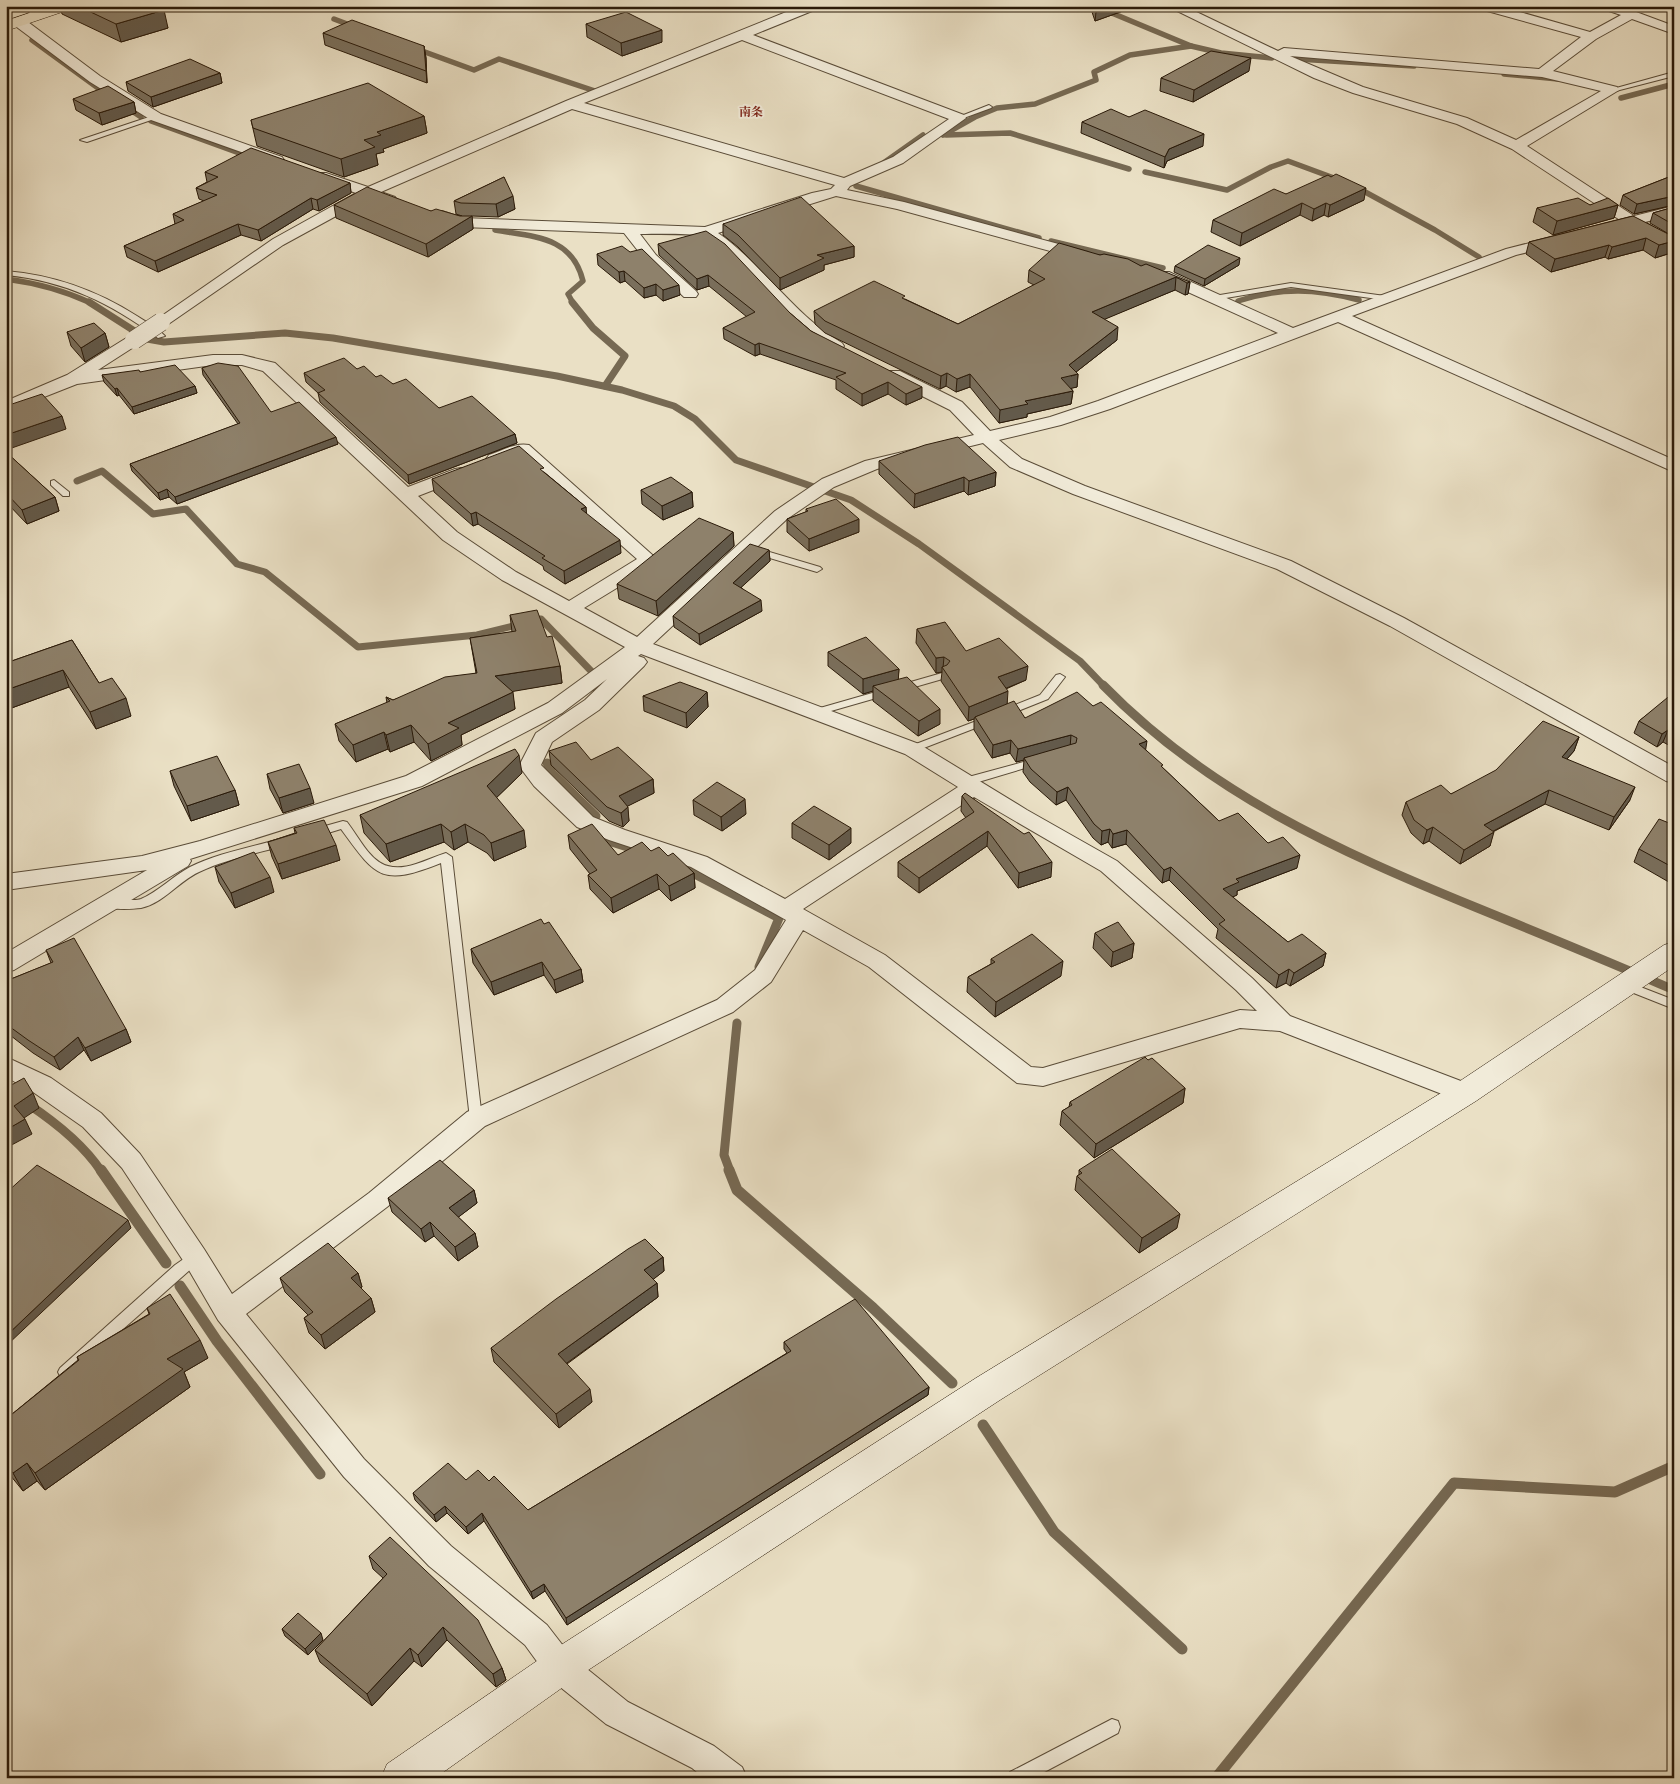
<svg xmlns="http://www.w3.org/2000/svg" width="1680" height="1784" viewBox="0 0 1680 1784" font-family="'Old Standard TT','Noto Serif JP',serif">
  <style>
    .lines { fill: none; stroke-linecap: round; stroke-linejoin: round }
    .stream-far3 { stroke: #766953; stroke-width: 5.5 }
    .stream-far2 { stroke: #766953; stroke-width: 7 }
    .stream-far1 { stroke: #766953; stroke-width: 9 }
    .stream { stroke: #766953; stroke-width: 11 }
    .lane-casing { stroke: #5a4c38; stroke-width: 2 }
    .street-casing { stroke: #5a4c38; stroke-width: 2 }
    .secondary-casing { stroke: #2a1a09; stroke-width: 1 }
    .highway-casing { stroke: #2a1a09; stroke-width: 1 }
    .lane { fill: #f1ebd9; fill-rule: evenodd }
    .street { fill: #f1ebd9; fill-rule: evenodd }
    .secondary { fill: #f1ebd9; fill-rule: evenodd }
    .highway { fill: #eae0c5; fill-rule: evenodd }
    .street-bridge-casing { stroke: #5a4c38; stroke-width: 19; stroke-linecap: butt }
    .street-bridge { stroke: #f1ebd9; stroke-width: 18 }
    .wall { fill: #7a6f5c; stroke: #2a1a09 }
    .shaded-wall { fill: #635a4b; stroke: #2a1a09 }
    .building { fill: #8e816b; stroke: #2a1a09 }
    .labels { text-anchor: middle; stroke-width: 4; stroke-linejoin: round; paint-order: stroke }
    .far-neighbourhood-label { font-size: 12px; font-weight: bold; fill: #7a1f14; stroke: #f1ebd9 }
  </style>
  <rect width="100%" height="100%" fill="#eae0c5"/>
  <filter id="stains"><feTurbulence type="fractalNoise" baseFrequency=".004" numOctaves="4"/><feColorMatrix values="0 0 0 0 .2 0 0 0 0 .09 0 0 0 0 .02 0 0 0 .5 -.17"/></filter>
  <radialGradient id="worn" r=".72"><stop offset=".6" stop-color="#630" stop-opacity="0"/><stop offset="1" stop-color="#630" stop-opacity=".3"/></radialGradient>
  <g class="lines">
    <g class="stream-far3">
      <path d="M1095,6l96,40 30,7 51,5"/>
      <path d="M334,19l21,8"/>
      <path d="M32,40l77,56"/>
      <path d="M414,48l60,22 25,-11 96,32"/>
      <path d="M1297,59l117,7"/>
      <path d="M1504,74l54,5"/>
      <path d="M1621,98l53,-14"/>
      <path d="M126,107l15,10"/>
      <path d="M151,121l99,36"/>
      <path d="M943,135l32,-18 22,-9 38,-4 61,-24 -2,-8 36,-17 61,-9"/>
      <path d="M946,135l64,-2 119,36"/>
      <path d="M882,164l41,-29"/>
      <path d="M1145,172l82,18 44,-23 17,-6 54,20"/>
      <path d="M856,186l183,52"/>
      <path d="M1356,187l79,43 44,27"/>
      <path d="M495,230c39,7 77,6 88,51l-15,13 5,9"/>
      <path d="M1051,241l112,27"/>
      <path d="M6,279c30,4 57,11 85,24"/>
      <path d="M1238,301c44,-14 77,-12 121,-1"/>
    </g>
    <g class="stream-far2">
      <path d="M89,302l58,37 17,3 121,-9 48,5 224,38 65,14 52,16 21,13 41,41 115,40 68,44 161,117 24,25"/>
      <path d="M572,302l21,26 32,28 -20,30"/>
      <path d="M77,481l25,-10 51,43 33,-5 51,55 28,8 93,75 119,-12 64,-16 52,54"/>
    </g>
    <g class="stream-far1">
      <path d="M1103,685c105,108 235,166 372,222 66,27 133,54 199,83"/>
      <path d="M547,763l5,10 44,43"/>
      <path d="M596,837l44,14"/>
      <path d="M685,869l94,49 -20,49"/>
      <path d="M28,1104c27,18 55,40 73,67"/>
      <path d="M730,1171l-6,-16 13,-132"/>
    </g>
    <g class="stream">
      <path d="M101,1170l65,93"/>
      <path d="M729,1170l8,20 136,118 79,75"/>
      <path d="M180,1286l37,55 103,133"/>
      <path d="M983,1425l71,107 128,117"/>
      <path d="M1216,1778l238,-295 161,9 59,-26"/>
    </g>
    <defs>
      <g id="lane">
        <path d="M1674,72v4l-62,16 -3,-2z"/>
        <path d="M989,105l3,2 -1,1 -30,11 -5,-1z"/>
        <path d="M155,115l3,2 -1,1 -70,24 -7,-2z"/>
        <path d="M6,271c48,4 90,19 131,45 9,6 20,12 28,20l-7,2c-48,-35 -92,-57 -152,-63z"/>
        <path d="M1291,283l94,13 4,2 -4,2 -94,-13 -77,13 -4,-2 4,-2z"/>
        <path d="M54,480l15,12v4h-6l-12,-11v-4z"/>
        <path d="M756,548l64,19 2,2 -5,3 -64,-19 -2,-2z"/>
        <path d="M942,673l5,3 -1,2 -129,37 -5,-3 1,-2z"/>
        <path d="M1060,674l5,3 -17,22 -40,16h-8l-1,-2 1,-2 40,-16 16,-20z"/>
        <path d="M987,717l5,3 -1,2 -75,29h-8l-1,-2 1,-2z"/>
        <path d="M1038,758l5,3 -1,2 -77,23 -5,-4 1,-3z"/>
        <path d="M343,821l4,1c21,28 29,55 69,42 10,-3 20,-8 30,-11l6,4 30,262 -2,3 -4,2 -4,-2 -2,-3 -29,-256c-60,24 -65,14 -100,-34l-26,8 -5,-4 1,-3z"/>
        <path d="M283,838l4,1 1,3 -1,3c-29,8 -60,14 -88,27 -20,9 -35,31 -58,36 -9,1 -32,3 -37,-4 7,-10 27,-1 37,-5 18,-8 32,-23 49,-32 28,-14 63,-20 93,-29z"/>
        <path d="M1625,981l49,19v9l-53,-21 -2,-3 2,-3z"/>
        <path d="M195,1251l5,2 2,4 -2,4 -130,115 -5,2 -5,-2 -2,-4 2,-4 115,-103z"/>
        <path d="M1112,1719l6,2 2,6 -2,6 -85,45h-25l2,-6z"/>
      </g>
      <g id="street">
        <path d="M19,6h15l12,9 -6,4z"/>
        <path d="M801,6h18l-2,3 -64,26 211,80 2,3 -63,45 -53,23 -3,4 57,12 184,50 3,3 -3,3 -5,2 -186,-51 -61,-13 -118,37c46,32 75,82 124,110l2,3 -2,3c-31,8 -100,-85 -128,-104 -3,-3 -8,-7 -12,-9 -13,-3 -46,-2 -62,-2l16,21 40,36 2,3 -2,3h-12l-38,-36 -22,-28 -162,-6 -25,-8 -3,-3 3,-3 5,-2 21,7 242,9 107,-34 19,-4 4,-4 -263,-76 -191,83 14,5 2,3 -2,3 -5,1 -21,-6 -86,47 -116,80h-12l-2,-3 120,-83 83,-46 -40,-14 -2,-3 2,-3h10l42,14 198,-86zM742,40l207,79 -56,38 -49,21 -260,-75z"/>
        <path d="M1167,6h17l94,45 6,-3 255,21 42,-32 -101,-28 -2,-3h21l91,26 31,-17 -18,-6 -2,-3h19l54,20v8l-42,-15 -36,20 -43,32 64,16 2,3 -92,56 107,70 40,-10v9l-29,7 29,17v11l-44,-24 -20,6 -5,-2 -3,-3 3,-3 15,-4 -108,-71 -55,-25 -104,-31 -39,-15zM1290,56l252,21 59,14 -85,49 -49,-22 -104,-31z"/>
        <path d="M19,18l5,1 76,57 61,38 121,43 2,3 -2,3h-10l-121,-43 -61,-38 -76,-57 -1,-3z"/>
        <path d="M1557,236l5,2 3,3 -3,3 -46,11 -164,61 322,144v12l-336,-150 -228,87 -49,16 -62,15 23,19 63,27 206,75 113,57 270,149v16l-8,-2 -276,-155 -113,-57 -204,-75 -63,-27 -27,-24 -106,26 -43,18 -47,32 -134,125 266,100 108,66 90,51 135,117 38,38 184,70 3,7 -3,7 -9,3 -185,-72 -40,-3 -197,58 -26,-3 -148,-116 -66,-37 -32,52 -38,30 -248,114 -98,81 -141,107 118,145 87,87 96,79 24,31 57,46 86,44 28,21 5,11h-43l-12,-10 -86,-44 -57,-46 -24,-33 -96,-79 -85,-89 -126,-157 -32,-55 -64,-97 -39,-41 -50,-35 -27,-15v-20l45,21 50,35 39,41 64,95 28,45 137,-101 98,-81 250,-112 38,-30 31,-50 -95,-53 -82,-27 -32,-13 -43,-41 -15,-20 17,-33 49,-33 22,-21 -45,34 -140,73 -232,73 1,2 -3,5 -174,104 -8,2v-19l141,-83 -141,20v-16l136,-18 58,-15 206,-65 142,-73 77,-56 -123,-67 -59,-40 -180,-169 -21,-6h-29l-136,19 -71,28v-11l61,-26 61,-38h12l2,3 -2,3 -42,27 115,-15h29l33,8 133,124 47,-18 6,-1 6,1 3,4 -3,4 -49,19 39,36 59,40 53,29 68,-42 -117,-103 -25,8 -6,-1 -3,-4 3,-4c12,-4 27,-13 40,-10l129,115 -2,4 -72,44 53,29 138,-126 47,-32 43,-18 109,-26 -24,-25 -62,-31 -2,-4 2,-4h12l62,31 28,29 60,-14 48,-16 180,-68 -121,-55 -2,-3 2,-3h12l124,56 213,-79zM641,654l264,100 53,33 -173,112 -78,-42 -82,-27 -32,-13 -52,-52 11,-23 47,-32 45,-44 3,-4 -3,-4 -6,-2zM974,797l127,74 135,119 21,21 -17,-1 -197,58 -12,-1 -146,-112 -82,-46z"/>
      </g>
      <path id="secondary" d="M1674,942v24l-198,135 -476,299 -427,280 -138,98h-54l6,-14 160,-110 429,-276 478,-293 210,-140z"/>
      <path id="highway" d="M50,6h24l-3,3 -65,22v-10z"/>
    </defs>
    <use href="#lane" class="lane-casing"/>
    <use href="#street" class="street-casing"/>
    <use href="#secondary" class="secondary-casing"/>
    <use href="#highway" class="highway-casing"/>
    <use href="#lane" class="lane"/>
    <use href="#street" class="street"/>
    <use href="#secondary" class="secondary"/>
    <use href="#highway" class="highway"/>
    <defs>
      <path id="street-bridge" d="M134,340l27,-18"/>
    </defs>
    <use href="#street-bridge" class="street-bridge-casing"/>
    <use href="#street-bridge" class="street-bridge"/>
  </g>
  <g class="wall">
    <path d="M60,6h97l11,22 -47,14 -59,-28z"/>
    <path d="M1090,6h47l-42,15z"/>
    <path d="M586,24l76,18 -40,14 -35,-19z"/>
    <path d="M323,33l101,13 2,12 1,25 -102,-38z"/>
    <path d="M1249,71l-56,31 -33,-11 1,-13z"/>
    <path d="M220,73l2,10 -69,24 -25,-16 -2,-9z"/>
    <path d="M73,99l61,3 2,11 -34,12 -26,-15z"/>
    <path d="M424,116l3,17 -44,16 1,3 -8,2 2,11 -34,12 -87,-31 -6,-26z"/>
    <path d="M1129,117l74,29 -36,15 -3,7 -83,-35 1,-11z"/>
    <path d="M205,172l145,11 1,10 -32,18 -6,-2 -52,32 -20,-6 -83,37 -31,-15 -3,-11 51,-22 -2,-10 31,-13 -5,-2 -3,-11 11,-6z"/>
    <path d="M1674,175v30l-40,9 -14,-9 3,-10z"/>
    <path d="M504,177l11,32 -17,8 -26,-1 1,13 -45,28 -92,-39 -2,-13 97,6 31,5 -6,-2 -2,-13z"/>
    <path d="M1286,194l78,6 -36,17 -4,-2 -12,6 -12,-6 -60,31 -29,-14 2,-12z"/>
    <path d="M1590,205h28l-4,13 -61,17 -20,-13 4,-14z"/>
    <path d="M1674,207v30l-24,-14 3,-10z"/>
    <path d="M1633,216l41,36 -19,6 -12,-8 -35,9 -3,-2 -54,15 -25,-18 3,-12z"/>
    <path d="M723,224l131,22v11l-30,8v5l-44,20 -42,-43 -15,-12z"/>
    <path d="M658,244l132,69 21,18 111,67 -16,7 -18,-11 -26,12 -26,-17v-9l-76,-26 -5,2 -31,-17 -1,-11 24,-11 -38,-31 -12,4 -38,-35z"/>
    <path d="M597,254l83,41 -17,6 -7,-6 -12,3 -19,-17 -5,2 -22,-18z"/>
    <path d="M1100,255l41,11 49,16 -2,12 -3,1 -10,-5 -71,29 13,21 -41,32 2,2 -1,13 -6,1 2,3 -2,13 -44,10v3l-28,6 -29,-36 -14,5 -10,-6 -6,3 -115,-56 -10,-9 -1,-13 91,-12 53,25 76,-39 -6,-3 1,-12z"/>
    <path d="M1239,265l-35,21 -30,-14 1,-6z"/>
    <path d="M67,332l38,1 4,14 -24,15 -14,-16z"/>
    <path d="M202,368l69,44 67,32 -161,60 -8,-7 -9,3 -28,-29 -2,-7 108,-40 -35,-49z"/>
    <path d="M357,369l36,15 46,24 76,26 2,9 -108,41 -89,-82 -2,-9 -12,-11 -2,-9z"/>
    <path d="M140,372l55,14 2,7 -63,21 -15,-19 -2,1 -13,-14 -2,-7z"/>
    <path d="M6,452l49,45 4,14 -32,13 -21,-22z"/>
    <path d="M879,461l117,11 -1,14 -27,9 -4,-4 -50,17 -35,-34z"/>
    <path d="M544,472l42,35v7l35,39 -56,31 -21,-14 -1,-4 -65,-42 -5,2 -39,-34 -2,-13z"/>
    <path d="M641,490l51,2 1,15 -30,13 -21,-16z"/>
    <path d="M806,509l53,23 -50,19 -22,-19v-13l19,-7z"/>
    <path d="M733,532l1,14 -76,70 -39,-17 -2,-15z"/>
    <path d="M769,550l1,11 -29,26 21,24 -62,34 -26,-18 -1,-11z"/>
    <path d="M510,615l37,22 13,29 2,17 -50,8 3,18 -54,26 1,10 -31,16 -17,-19 -24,10 -2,-3 -32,13 -17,-21 -4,-17 52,-21 -1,-6 7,3 83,-27 -6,-35 42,-6z"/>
    <path d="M917,629l109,51 -20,9 1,15 18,14 121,32 17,18 56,53 49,22 29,25 -60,23v4l-5,2 56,45 38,11 -3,13 -33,20 -4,-3 -10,5 -60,-50 2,-9 -49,-49 -7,3 -36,-39 -14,4 -4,-6 -7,3 -8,-7 -27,-38 -10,5 -26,-23 -7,-10 1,-12 -8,2 -6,-9 -18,5 -18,-28v-11l-6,2 -27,-40 1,-9 -6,1 -20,-30z"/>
    <path d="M72,640l27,43 32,33 -35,13 -27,-42 -63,23v-47z"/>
    <path d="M828,652l71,17 -1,10 42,45 -22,12 -45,-35v-10l-10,3 -35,-28z"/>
    <path d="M707,692l1,15 -21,21 -43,-17 -1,-15z"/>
    <path d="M1674,694v54l-11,-6 -6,5 -23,-14 5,-12z"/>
    <path d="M1579,737l-5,14 -7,8 63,41 -21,30 -64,-26 -52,28 -3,14 -30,18 -31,-23 -6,3 -12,-11 -9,-18 4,-13 45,-8z"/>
    <path d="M549,751l42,9 62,19 1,14 -27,13 2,15 -6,6 -14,-6 -58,-56z"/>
    <path d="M170,771l65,19 4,15 -48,16 -17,-35z"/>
    <path d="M522,773l-26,25 30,49 -32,14 -7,-8 -19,-11 -14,8 -10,-8 -54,20 -26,-29 -4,-18z"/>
    <path d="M267,774l47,29 -31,10 -13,-24z"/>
    <path d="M962,796l89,81 -33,11 -31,-42 -68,47 -21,-16v-15l68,-44 -5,-7z"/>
    <path d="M693,800l53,14 -24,17 -28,-16z"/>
    <path d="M792,823l59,20 -22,17 -37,-22z"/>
    <path d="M1674,825v60l-40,-23 5,-13z"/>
    <path d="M294,828l46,32 -58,19 -10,-22 -4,-15 27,-9z"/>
    <path d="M568,835l50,20 33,-4 17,5 26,17 1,15 -24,13 -12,-12 -46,24 -23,-24 -2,-14 2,-1 -20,-25z"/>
    <path d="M215,867l59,25 -39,16 -16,-26z"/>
    <path d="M544,924l37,45 2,13 -27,11 -12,-18 -50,20 -21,-32 -2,-14z"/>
    <path d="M1095,933l39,10 -2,15 -21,9 -18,-19z"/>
    <path d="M46,950l80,79 5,13 -40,19 -7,-11 -24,20 -27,-17 -27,-21v-51l45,-18z"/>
    <path d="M991,959l70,17 -66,41 -28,-25 1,-15 23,-13z"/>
    <path d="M1148,1060l37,28 -2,15 -89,55 -34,-33 2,-14 7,-4 1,-5z"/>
    <path d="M1079,1170l98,58 -38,25 -64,-63 2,-14 2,-1z"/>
    <path d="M474,1190l3,13 -19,14 17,16 3,14 -20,14 -24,-25 -9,6 -33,-30 -4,-14z"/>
    <path d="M663,1257l1,14 -11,8 4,4 1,14 -91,67 25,38 -33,26 -65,-66 -3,-14z"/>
    <path d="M358,1273l4,14 -1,1 10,10 4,14 -50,37 -16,-16 -5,-15 4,-3 -23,-23 -5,-14z"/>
    <path d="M147,1308l61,50 -24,14 6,15 -145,103 -8,-9 -14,10 -17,-21v-51l72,-59 -1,-3 72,-43z"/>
    <path d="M784,1342l145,45 -1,8 -361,230 -22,-34 -12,8 -49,-78 -16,13 -21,-21 -11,9 -21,-22 -2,-7 53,-13 23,1 39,29 259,-157 -3,-4z"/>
    <path d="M369,1556l133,112 4,12 -10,7 -49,-47 -25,27 -8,-6 -42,45 -52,-44 -5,-12 68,-72 -10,-9z"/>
    <path d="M282,1629l41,11 -15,15 -23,-19z"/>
  </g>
  <g class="shaded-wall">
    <path d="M1113,6h24l-42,15 1,-9z"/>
    <path d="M164,10l4,18 -47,14 -5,-18z"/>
    <path d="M662,30v12l-40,14 -1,-13z"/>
    <path d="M424,46l2,12 1,25 -1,-12z"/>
    <path d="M1251,58l-2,13 -56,31 1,-12z"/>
    <path d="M220,73l2,10 -69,24 -2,-10z"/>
    <path d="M134,102l2,11 -34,12 -3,-12z"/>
    <path d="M424,116l3,17 -44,16 1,3 -8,2 2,11 -34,12 -3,-18 23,-19 13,-8 15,-5z"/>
    <path d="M1204,134l-1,12 -36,15 -3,7 1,-11 4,-8z"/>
    <path d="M350,183l1,10 -32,18 -2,-11z"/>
    <path d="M1366,188l-2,12 -36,17 2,-12z"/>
    <path d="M513,196l2,13 -17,8 -2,-13z"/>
    <path d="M1674,196v9l-40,9 3,-10z"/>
    <path d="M311,198l2,11 -52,32 -3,-11z"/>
    <path d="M1302,203l-2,12 -60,31 2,-13z"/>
    <path d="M1326,203l-2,12 -12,6 2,-12z"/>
    <path d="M1618,205l-4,13 -61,17 4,-14z"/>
    <path d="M472,216l1,13 -45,28 -2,-13z"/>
    <path d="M238,224l3,11 -83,37 -3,-11z"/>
    <path d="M1646,238l-3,12 -35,9 4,-12z"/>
    <path d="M1674,241v11l-19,6 4,-13z"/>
    <path d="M1609,245l-4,12 -54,15 4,-13z"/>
    <path d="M854,246v11l-30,8v5l-44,20v-12l37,-23z"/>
    <path d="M1240,258l-1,7 -35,21 1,-7z"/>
    <path d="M624,271l1,10 -5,2 -1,-11z"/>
    <path d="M708,275l1,11 -12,4v-11z"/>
    <path d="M1176,277l-1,13 -84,35 1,-13z"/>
    <path d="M1190,282l-2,12 -3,1 2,-12z"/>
    <path d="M656,284v11l-12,3v-10z"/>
    <path d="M679,285l1,10 -17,6v-11z"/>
    <path d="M1118,327l-1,13 -46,36 7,-2 -1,13 -17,4 1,-13 8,-13z"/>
    <path d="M105,333l4,14 -24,15 -4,-14z"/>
    <path d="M759,343l1,11 -5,2v-11z"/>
    <path d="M947,373l-1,13 -6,3 1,-13z"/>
    <path d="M970,374v13l-14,5 1,-13z"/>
    <path d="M888,382v12l-26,12v-12z"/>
    <path d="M195,386l2,7 -63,21 -2,-7z"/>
    <path d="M922,387v11l-16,7v-11z"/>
    <path d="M117,388l2,7 -2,1 -2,-7z"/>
    <path d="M1073,391l-2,13 -44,10v3l-28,6 1,-13 25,-9z"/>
    <path d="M62,416l4,13 -60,21v-15z"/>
    <path d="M515,434l2,9 -108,41 -1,-9z"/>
    <path d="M336,437l2,7 -161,60 -2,-7z"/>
    <path d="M996,472l-1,14 -27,9 1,-14z"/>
    <path d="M964,477v14l-50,17 1,-14z"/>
    <path d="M167,489l2,8 -9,3 -2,-7z"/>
    <path d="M692,492l1,15 -30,13 -1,-14z"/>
    <path d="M55,497l4,14 -32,13 -5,-14z"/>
    <path d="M586,507l1,13 -6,-11z"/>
    <path d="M476,512l2,12 -5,2 -2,-12z"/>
    <path d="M859,519v13l-50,19v-12z"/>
    <path d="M733,532l1,14 -76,70 -2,-15z"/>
    <path d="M620,540l1,13 -56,31 -1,-13z"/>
    <path d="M769,550l1,11 -36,33 -1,-11z"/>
    <path d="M761,600l1,11 -62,34 -1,-11z"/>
    <path d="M944,657l-1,11 -1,-1v5l-6,1v-15z"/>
    <path d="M560,666l2,17 -64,11 -3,-18z"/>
    <path d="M1028,666l-2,14 -29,12 1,-15z"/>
    <path d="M899,669l-1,15 -25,2v5l-10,3v-15z"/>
    <path d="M63,670l6,17 -63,23v-20z"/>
    <path d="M1008,691l-1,15 -32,11 -1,2 -6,2 1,-14z"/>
    <path d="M513,692l2,17 -54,26 1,10 -31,16 -3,-17 20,-21z"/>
    <path d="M707,692l1,15 -21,21 -1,-15z"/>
    <path d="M126,698l5,18 -35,13 -6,-17z"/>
    <path d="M940,709v15l-22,12 1,-15z"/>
    <path d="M411,725l3,17 -24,10 -4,-17z"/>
    <path d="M1668,730l-5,12 -6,5 5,-13z"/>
    <path d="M384,732l4,17 -32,13 -3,-17z"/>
    <path d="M1071,735l-1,13 -46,10v2l-8,2 2,-13z"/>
    <path d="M1579,737l-5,14 -17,19 5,-13z"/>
    <path d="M1011,740l-1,13 -18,5 1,-13z"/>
    <path d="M1147,741l-2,13 -6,-10z"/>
    <path d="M519,755l3,18 -32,31 -3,-18z"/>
    <path d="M653,779l1,14 -34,17 -1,-14z"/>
    <path d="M1068,787l-2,13 -10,5 1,-13z"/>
    <path d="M1635,787l-5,13 -21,30 5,-13z"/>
    <path d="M310,788l4,15 -31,10 -4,-15z"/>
    <path d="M235,790l4,15 -48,16 -4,-15z"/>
    <path d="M1549,790l-4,14 -65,34 4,-13z"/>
    <path d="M745,799l1,15 -24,17 -1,-14z"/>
    <path d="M628,807l1,14 -6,6 -2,-14z"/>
    <path d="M441,824l3,18 -54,20 -4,-18z"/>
    <path d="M465,824l3,18 -14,8 -3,-18z"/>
    <path d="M1433,827l-4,14 -6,3 4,-14z"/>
    <path d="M851,828v15l-22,17v-15z"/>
    <path d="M1110,829l-2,13 -7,3 1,-14z"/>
    <path d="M524,830l2,17 -32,14 -3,-18z"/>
    <path d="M1127,830l-1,14 -14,4 1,-14z"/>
    <path d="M988,831l-1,15 -68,47v-15z"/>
    <path d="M1494,832l-4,14 -30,18 4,-14z"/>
    <path d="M336,845l4,15 -58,19 -4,-15z"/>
    <path d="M1300,855l-3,13 -60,23v4l-17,8 3,-14 13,-10z"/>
    <path d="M1052,862l-1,15 -33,11 1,-15z"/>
    <path d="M1171,867l-2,13 -7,3 2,-13z"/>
    <path d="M694,873l1,15 -24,13 -2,-15z"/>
    <path d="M657,874l2,15 -46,24 -2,-15z"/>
    <path d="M270,877l4,15 -39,16 -4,-15z"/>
    <path d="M1134,943l-2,15 -21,9 2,-15z"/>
    <path d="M1326,953l-3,13 -33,20 4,-13z"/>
    <path d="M1063,961l-2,15 -66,41 1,-15z"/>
    <path d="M542,962l2,13 -50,20 -3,-13z"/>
    <path d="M581,969l2,13 -27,11 -2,-13z"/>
    <path d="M1289,969l-3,14 -10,5 3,-13z"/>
    <path d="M126,1029l5,13 -40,19 -6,-13z"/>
    <path d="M78,1037l6,13 -24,20 -6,-13z"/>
    <path d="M1185,1088l-2,15 -89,55 2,-14z"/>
    <path d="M33,1093l6,15 -18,12 -7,-14z"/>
    <path d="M25,1119l7,15 -26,14v-18z"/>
    <path d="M474,1190l3,13 -25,19 -3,-14z"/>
    <path d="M1180,1214l-3,14 -38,25 3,-15z"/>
    <path d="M128,1220l3,8 -125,118v-10z"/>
    <path d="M430,1222l4,14 -9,6 -4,-13z"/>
    <path d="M475,1233l3,14 -20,14 -3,-14z"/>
    <path d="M663,1257l1,14 -18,14 -2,-15z"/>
    <path d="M358,1273l4,14 -7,5 -4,-14z"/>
    <path d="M657,1283l1,14 -98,71 -2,-14z"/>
    <path d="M371,1298l4,14 -50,37 -4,-14z"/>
    <path d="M200,1340l8,18 -24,14 6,15 -145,103 -10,-17 132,-114z"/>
    <path d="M929,1387l-1,8 -361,230 -1,-7z"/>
    <path d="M590,1389l2,13 -33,26 -3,-14z"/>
    <path d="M27,1463l10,18 -14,10 -10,-18z"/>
    <path d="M445,1506l2,7 -11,9 -2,-7z"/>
    <path d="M482,1513l2,8 -16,13 -2,-7z"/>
    <path d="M544,1584l1,7 -12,8 -2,-7z"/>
    <path d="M443,1627l4,13 -25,27 -4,-12z"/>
    <path d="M321,1633l2,7 -15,15 -3,-6z"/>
    <path d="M410,1648l4,13 -42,45 -5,-12z"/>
    <path d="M502,1668l4,12 -10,7 -3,-13z"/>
  </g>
  <g class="building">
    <path d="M78,6h79l7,4 -48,14z"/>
    <path d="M1094,6h19l-17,6z"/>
    <path d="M626,12l36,18 -41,13 -35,-19z"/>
    <path d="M352,20l72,26 2,25 -103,-38z"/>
    <path d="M1211,51l40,7 -57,32 -33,-12z"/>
    <path d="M190,59l30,14 -69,24 -25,-15z"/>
    <path d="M368,83l56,33 -32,11 -15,5 4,3 -17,5 11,7 -34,12 -88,-31 -2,-8z"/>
    <path d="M108,86l26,16 -35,11 -26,-14z"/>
    <path d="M1111,109l18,8 16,-7 59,24 -35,15 -4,8 -83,-35z"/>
    <path d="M251,148l99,35 -33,17 -6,-2 -53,32 -20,-6 -83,37 -31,-15 60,-26 -11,-6 44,-19 -21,-7 22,-11 -13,-5z"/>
    <path d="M1336,174l30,14 -36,17 -4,-2 -12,6 -12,-6 -60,30 -29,-13 61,-31 12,5 42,-19 3,2z"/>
    <path d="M1674,175v21l-37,8 -14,-9z"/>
    <path d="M504,177l9,19 -17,8 -35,-1 -7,-2z"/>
    <path d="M367,187l64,24 5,-2 24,7h12l-46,28 -92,-39z"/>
    <path d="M801,197l53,49 -37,9 7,3 -44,20 -42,-43 -15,-11z"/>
    <path d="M1578,198l12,7 18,-7 10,7 -61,16 -20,-13z"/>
    <path d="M1674,207v18l-21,-12z"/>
    <path d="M1633,216l41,21v4l-15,4 -13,-7 -34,9 -3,-2 -54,14 -26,-17z"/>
    <path d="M706,231l19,13 65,69 21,18 111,56 -16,7 -18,-12 -26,12 -26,-17 10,-4 -87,-30 -4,2 -32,-17 32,-16 -47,-37 -11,4 -39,-35z"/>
    <path d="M1059,243l41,12 4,-1 24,5 13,7 5,-2 44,18 -3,1 -11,-6 -84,35 26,15 -49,38 9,9 -17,4 12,13 -48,10 3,3 -28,6 -30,-36 -13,5 -10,-6 -6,3 -116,-55 -11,-10 60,-30 31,15 -3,2 56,26 87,-45 -16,-9z"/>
    <path d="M1208,245l32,13 -35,21 -30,-13z"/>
    <path d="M622,246l8,6 12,-3 37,36 -16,5 -7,-6 -12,4 -20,-17 -5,1 -22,-18z"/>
    <path d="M94,323l11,10 -24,15 -14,-16z"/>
    <path d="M344,358l13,11 7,-3 12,11 5,-2 12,9 13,-5 33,29 33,-12 43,38 -107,41 -90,-82 7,-3 -21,-17z"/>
    <path d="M218,363l20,3 33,46 28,-10 37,35 -161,60 -8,-8 -9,4 -28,-29 110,-41 -38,-55z"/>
    <path d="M175,365l20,21 -63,21 -15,-19 -2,1 -13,-14 37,-5 1,2z"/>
    <path d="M42,394l20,22 -56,19v-29z"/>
    <path d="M958,437l38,35 -27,9 -5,-4 -49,17 -36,-33 46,-16z"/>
    <path d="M519,446l25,22 -4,1 46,38 -5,2 39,31 -56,31 -22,-13 3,-2 -69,-44 -5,2 -39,-35z"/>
    <path d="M6,452l49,45 -33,13 -16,-17z"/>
    <path d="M671,477l21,15 -30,14 -21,-16z"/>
    <path d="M836,499l23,20 -50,20 -22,-20 21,-8 -2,-2z"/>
    <path d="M699,518l34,14 -77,69 -39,-17z"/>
    <path d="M750,544l19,6 -36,33 28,17 -62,34 -26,-18z"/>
    <path d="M537,610l10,27 5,-1 8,30 -65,10 18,16 -65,31 11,5 -31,16 -17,-19 -25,10 -2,-3 -31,13 -18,-21 55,-23 -4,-4 7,3 52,-23 32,-4 -7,-35 46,-7 -6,-16z"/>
    <path d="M945,622l21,29 33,-13 29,28 -30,11 10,14 -39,16 -27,-40 5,-2 3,-4 -6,-4 -8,1 -19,-29z"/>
    <path d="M866,637l33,32 -36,10 -35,-27z"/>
    <path d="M72,640l27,43 13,-5 14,20 -36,14 -27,-42 -57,20v-27z"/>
    <path d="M907,677l33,32 -21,12 -46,-35z"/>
    <path d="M680,682l27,10 -21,21 -43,-17z"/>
    <path d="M1077,692l16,14 8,-4 46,39 -8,3 24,21 -2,1 58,55 19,-8 30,30 15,-6 17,18 -64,24 3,3 -16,7 65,53 14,-8 24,19 -32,20 -5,-4 -10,6 -60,-51 6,-4 -54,-53 -7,3 -37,-40 -14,4 -3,-5 -8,2 -8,-7 -26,-37 -11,5 -26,-23 -7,-11 52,-15 1,-5 -6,-3 -53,14 -7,-9 -18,5 -18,-28 39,-16 11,17z"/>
    <path d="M1673,693l1,1v39l-6,-3 -6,4 -23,-13z"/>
    <path d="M1543,721l36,16 -17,20 73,30 -21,30 -65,-27 -65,35 10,7 -30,18 -31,-23 -6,3 -13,-10 -8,-18 35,-17 10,9 45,-24z"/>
    <path d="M576,742l15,18 27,-13 35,32 -34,17 9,11 -7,6 -14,-6 -58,-56z"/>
    <path d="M515,749l4,6 -32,31 37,44 -33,13 -7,-8 -19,-11 -14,8 -10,-8 -55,20 -26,-29z"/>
    <path d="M217,756l18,34 -48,16 -17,-35z"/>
    <path d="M299,764l11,24 -31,10 -12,-24z"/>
    <path d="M717,782l28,17 -24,18 -28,-17z"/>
    <path d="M965,793l59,41 5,-2 23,30 -33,11 -31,-42 -69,47 -21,-16 76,-50 -12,-16z"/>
    <path d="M814,806l37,22 -22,17 -37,-22z"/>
    <path d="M1659,819l15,6v43l-35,-19z"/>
    <path d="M324,820l12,25 -58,19 -10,-22 29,-9 -3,-5z"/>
    <path d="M592,824l26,31 24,-13 9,9 8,-4 9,9 5,-3 21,20 -25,13 -12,-12 -46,24 -23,-23 9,-5 -29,-35z"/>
    <path d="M254,852l16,25 -39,16 -16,-26z"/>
    <path d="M541,919l3,5 5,-2 32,47 -27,11 -12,-18 -51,20 -20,-33z"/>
    <path d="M1118,922l16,21 -21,9 -18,-19z"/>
    <path d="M1032,934l31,27 -67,41 -28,-25 27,-15 -4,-3z"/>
    <path d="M74,938l52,91 -41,19 -7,-11 -24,20 -26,-17 -22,-16v-43l47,-19 -7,-12z"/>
    <path d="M1145,1057l3,3 4,-2 33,30 -89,56 -34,-33 10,-6 -2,-3z"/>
    <path d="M24,1078l9,15 -19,13 11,13 -19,11v-42z"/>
    <path d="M1112,1149l68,65 -38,24 -65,-62 5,-3 -3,-3z"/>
    <path d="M440,1160l34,30 -25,18 26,25 -20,14 -25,-25 -9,7 -33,-31z"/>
    <path d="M37,1165l91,55 -122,116v-143z"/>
    <path d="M645,1239l18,18 -19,13 13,13 -99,71 32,35 -34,25 -65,-66 65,-49 72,-50z"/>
    <path d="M328,1243l30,30 -7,5 20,20 -50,37 -17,-17 9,-6 -33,-34z"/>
    <path d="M170,1294l30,46 -33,19 16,10 -148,104 -8,-10 -14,10 -7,-8v-46l73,-59 -2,-3 73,-43 -3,-6z"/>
    <path d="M855,1299l74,88 -363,231 -22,-34 -13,8 -49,-79 -16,14 -21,-21 -11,9 -21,-22 35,-30 18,17 12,-10 11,11 5,-5 34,34 263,-159 -7,-9z"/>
    <path d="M390,1537l88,83 24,48 -9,6 -50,-47 -25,28 -8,-7 -43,46 -52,-44 72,-76 -18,-18z"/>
    <path d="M298,1613l23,20 -16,16 -23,-20z"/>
  </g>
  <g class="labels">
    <g class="far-neighbourhood-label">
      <text x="751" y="116">南条</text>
    </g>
  </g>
  <rect width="1680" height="1784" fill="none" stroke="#eae0c5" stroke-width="25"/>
  <rect x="8" y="8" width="1665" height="1769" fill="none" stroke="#2a1a09" stroke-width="2.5"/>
  <rect x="12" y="12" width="1655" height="1759" fill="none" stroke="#2a1a09"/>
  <rect width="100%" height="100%" filter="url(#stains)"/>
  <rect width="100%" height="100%" fill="url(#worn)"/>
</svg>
